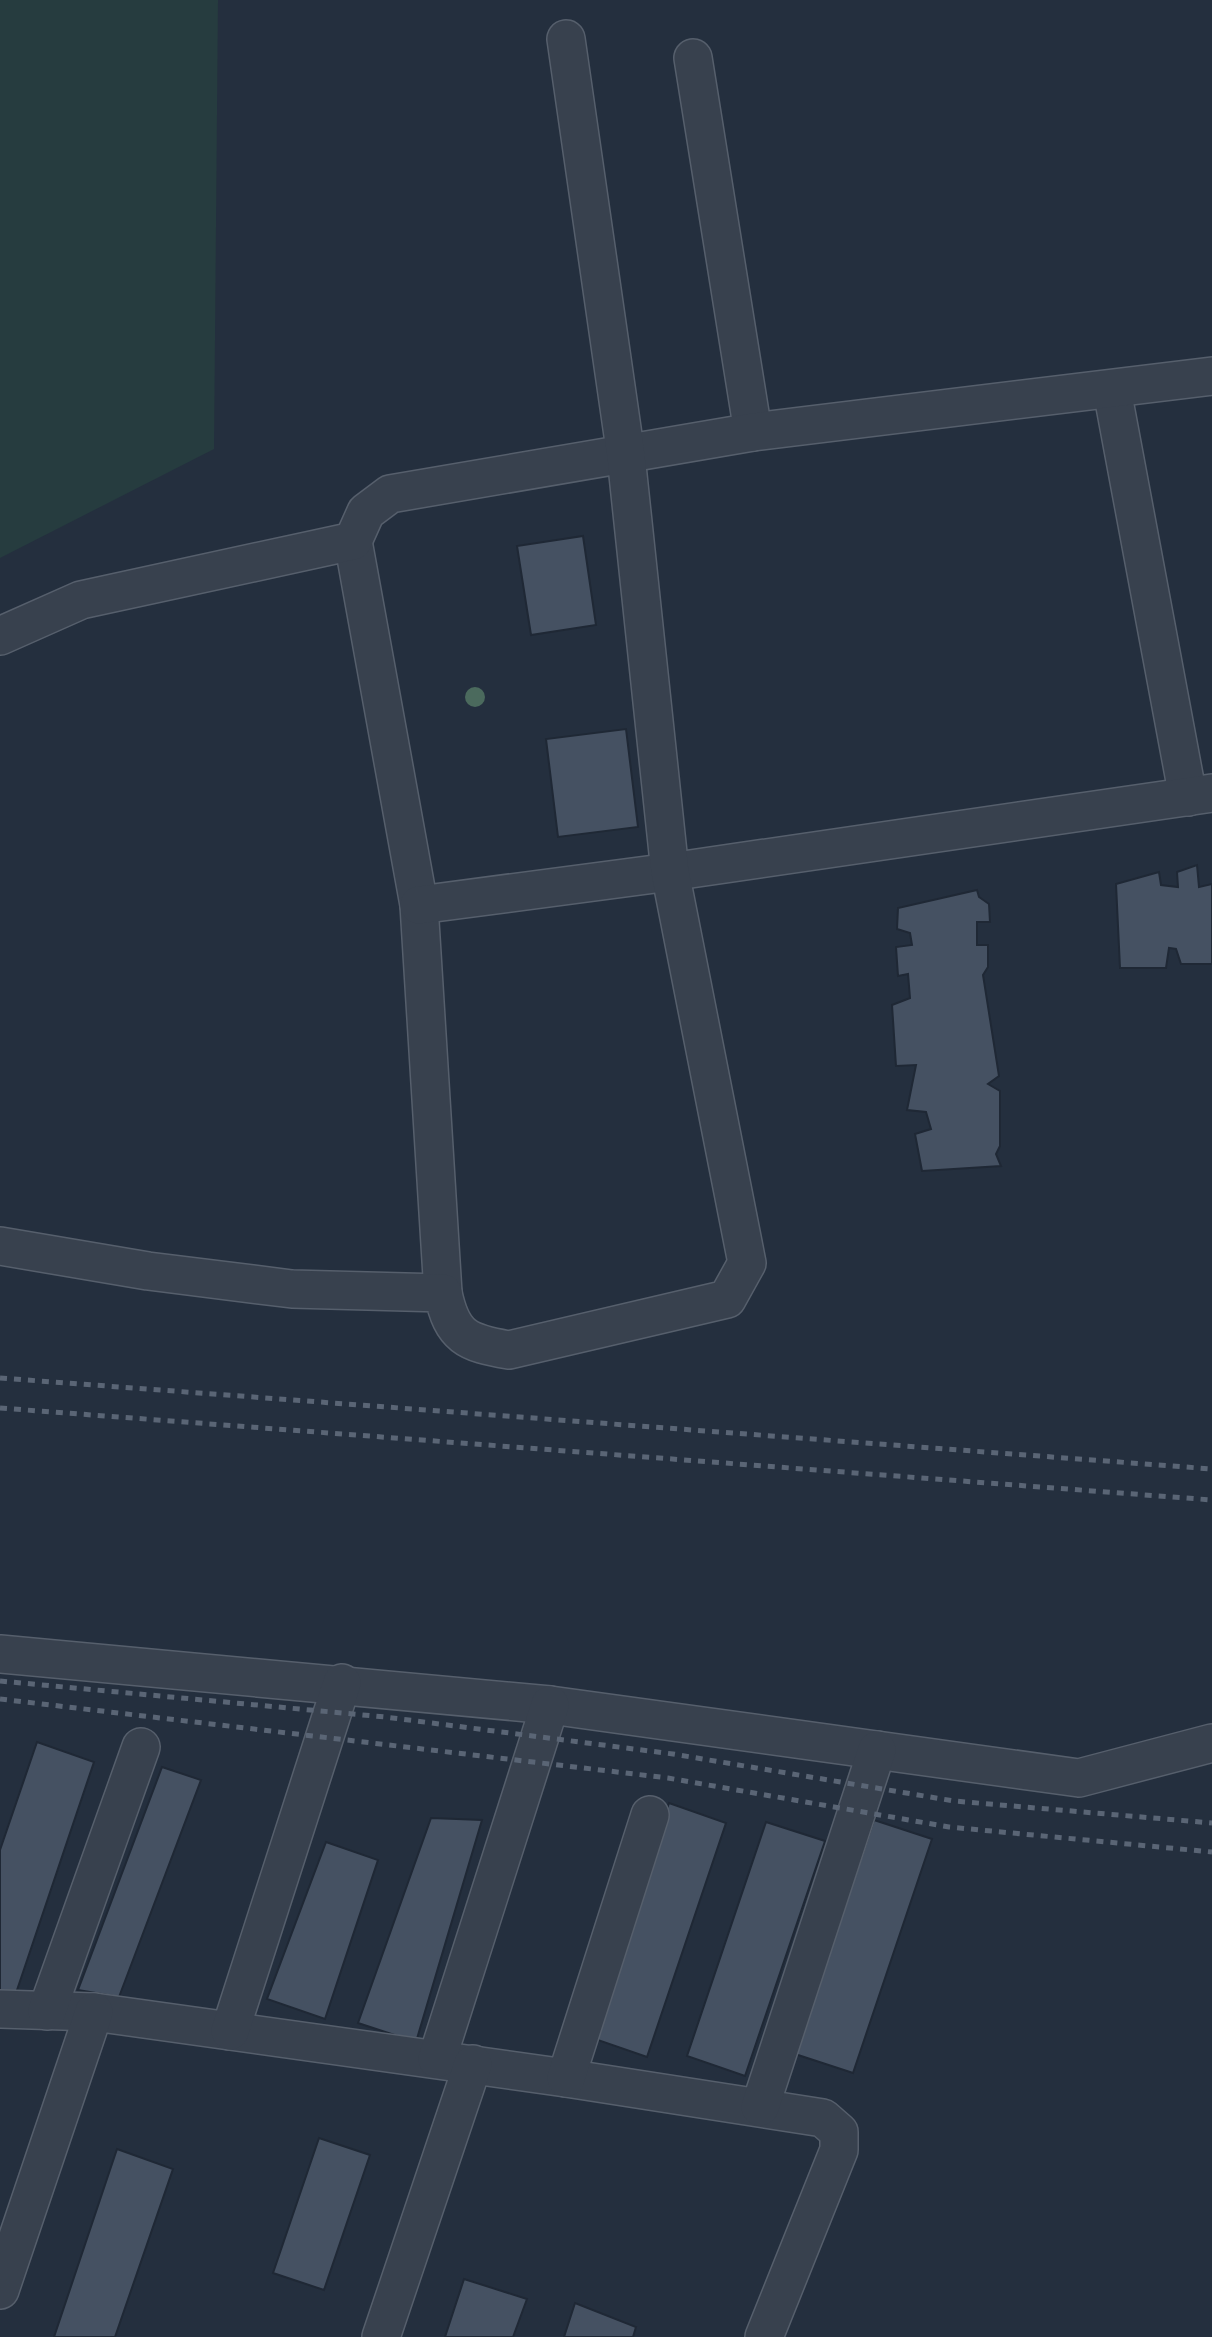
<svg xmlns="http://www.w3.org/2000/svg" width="1212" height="2337" viewBox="0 0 1212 2337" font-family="Karla,sans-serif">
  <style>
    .green { fill: #263c3f }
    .building { fill: #455162; stroke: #1f2835; stroke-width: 2 }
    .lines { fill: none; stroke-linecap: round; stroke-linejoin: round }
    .street-casing { stroke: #565f6c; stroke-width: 40 }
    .street { stroke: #38414e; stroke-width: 37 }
    .rail { stroke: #5a6575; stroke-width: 5; stroke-dasharray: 7 7; stroke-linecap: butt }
    .tree { fill: #4b6a5d }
  </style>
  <rect width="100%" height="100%" fill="#242f3e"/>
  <path class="green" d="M0,0h218l-4,449 -214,109z"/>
  <g class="building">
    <path d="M583,536l13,89 -65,10 -14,-89z"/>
    <path d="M626,729l12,98 -80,10 -12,-98z"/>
    <path d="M1197,865l2,22 13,-3v80h-31l-5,-15 -7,-1 -3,20h-46l-4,-84 43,-12 2,13 17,2 -1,-15z"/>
    <path d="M977,890l2,7 10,7 1,18h-13v23h11v22l-5,8 16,101 -11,8 12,7v55l-4,8 5,12 -79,5 -7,-37 16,-5 -5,-17 -19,-2 9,-45 -20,1 -4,-61 18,-7 -2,-24 -10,2 -2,-29 16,-2 -2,-12 -13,-4 1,-21z"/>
    <path d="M37,1742l57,20 -79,234 -15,-5v-141z"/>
    <path d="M162,1767l39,13 -82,217 -41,-7z"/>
    <path d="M669,1803l57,20 -79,234 -58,-20z"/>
    <path d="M431,1818l51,2 -66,222 -58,-19z"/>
    <path d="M874,1820l58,19 -79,234 -58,-19z"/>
    <path d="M766,1822l59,19 -80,235 -58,-20z"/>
    <path d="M326,1842l52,18 -53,159 -58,-20z"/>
    <path d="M319,2138l51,17 -46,135 -51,-17z"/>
    <path d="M117,2149l56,20 -58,168h-61z"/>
    <path d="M464,2279l63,20 -14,38h-68z"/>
    <path d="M575,2303l61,24 -3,10h-69z"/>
  </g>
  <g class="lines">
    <defs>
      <g id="street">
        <path d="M693,58l60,374"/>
        <path d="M1112,390l76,407"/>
        <path d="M353,541l66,364 24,388"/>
        <path d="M0,636l81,-36 272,-59 13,-29 24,-18 363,-62 459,-56"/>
        <path d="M419,905l251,-33 542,-79"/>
        <path d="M0,1246l148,25 144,18 151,4c9,44 24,50 66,57l218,-51 20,-36 -77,-391 -44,-416 -60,-417"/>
        <path d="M0,1654l550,51 529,73 133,-35"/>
        <path d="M0,2009l94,3 472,66 257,40 16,14v18l-75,187"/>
        <path d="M47,2011l94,-264"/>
        <path d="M230,2031l112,-348"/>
        <path d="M437,2059l113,-354"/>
        <path d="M566,2078l84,-263"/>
        <path d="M760,2107l117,-357"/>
        <path d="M0,2290l94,-278"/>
        <path d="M381,2337l92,-273"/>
      </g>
    </defs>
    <use href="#street" class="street-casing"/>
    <use href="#street" class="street"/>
    <g class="rail">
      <path d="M0,1378l1212,91"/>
      <path d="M0,1408l1212,92"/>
      <path d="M0,1681l385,36 288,37 281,47 258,22"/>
      <path d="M0,1699l668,79 281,49 263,25"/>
    </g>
  </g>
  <circle class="tree" cx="475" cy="697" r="10"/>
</svg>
